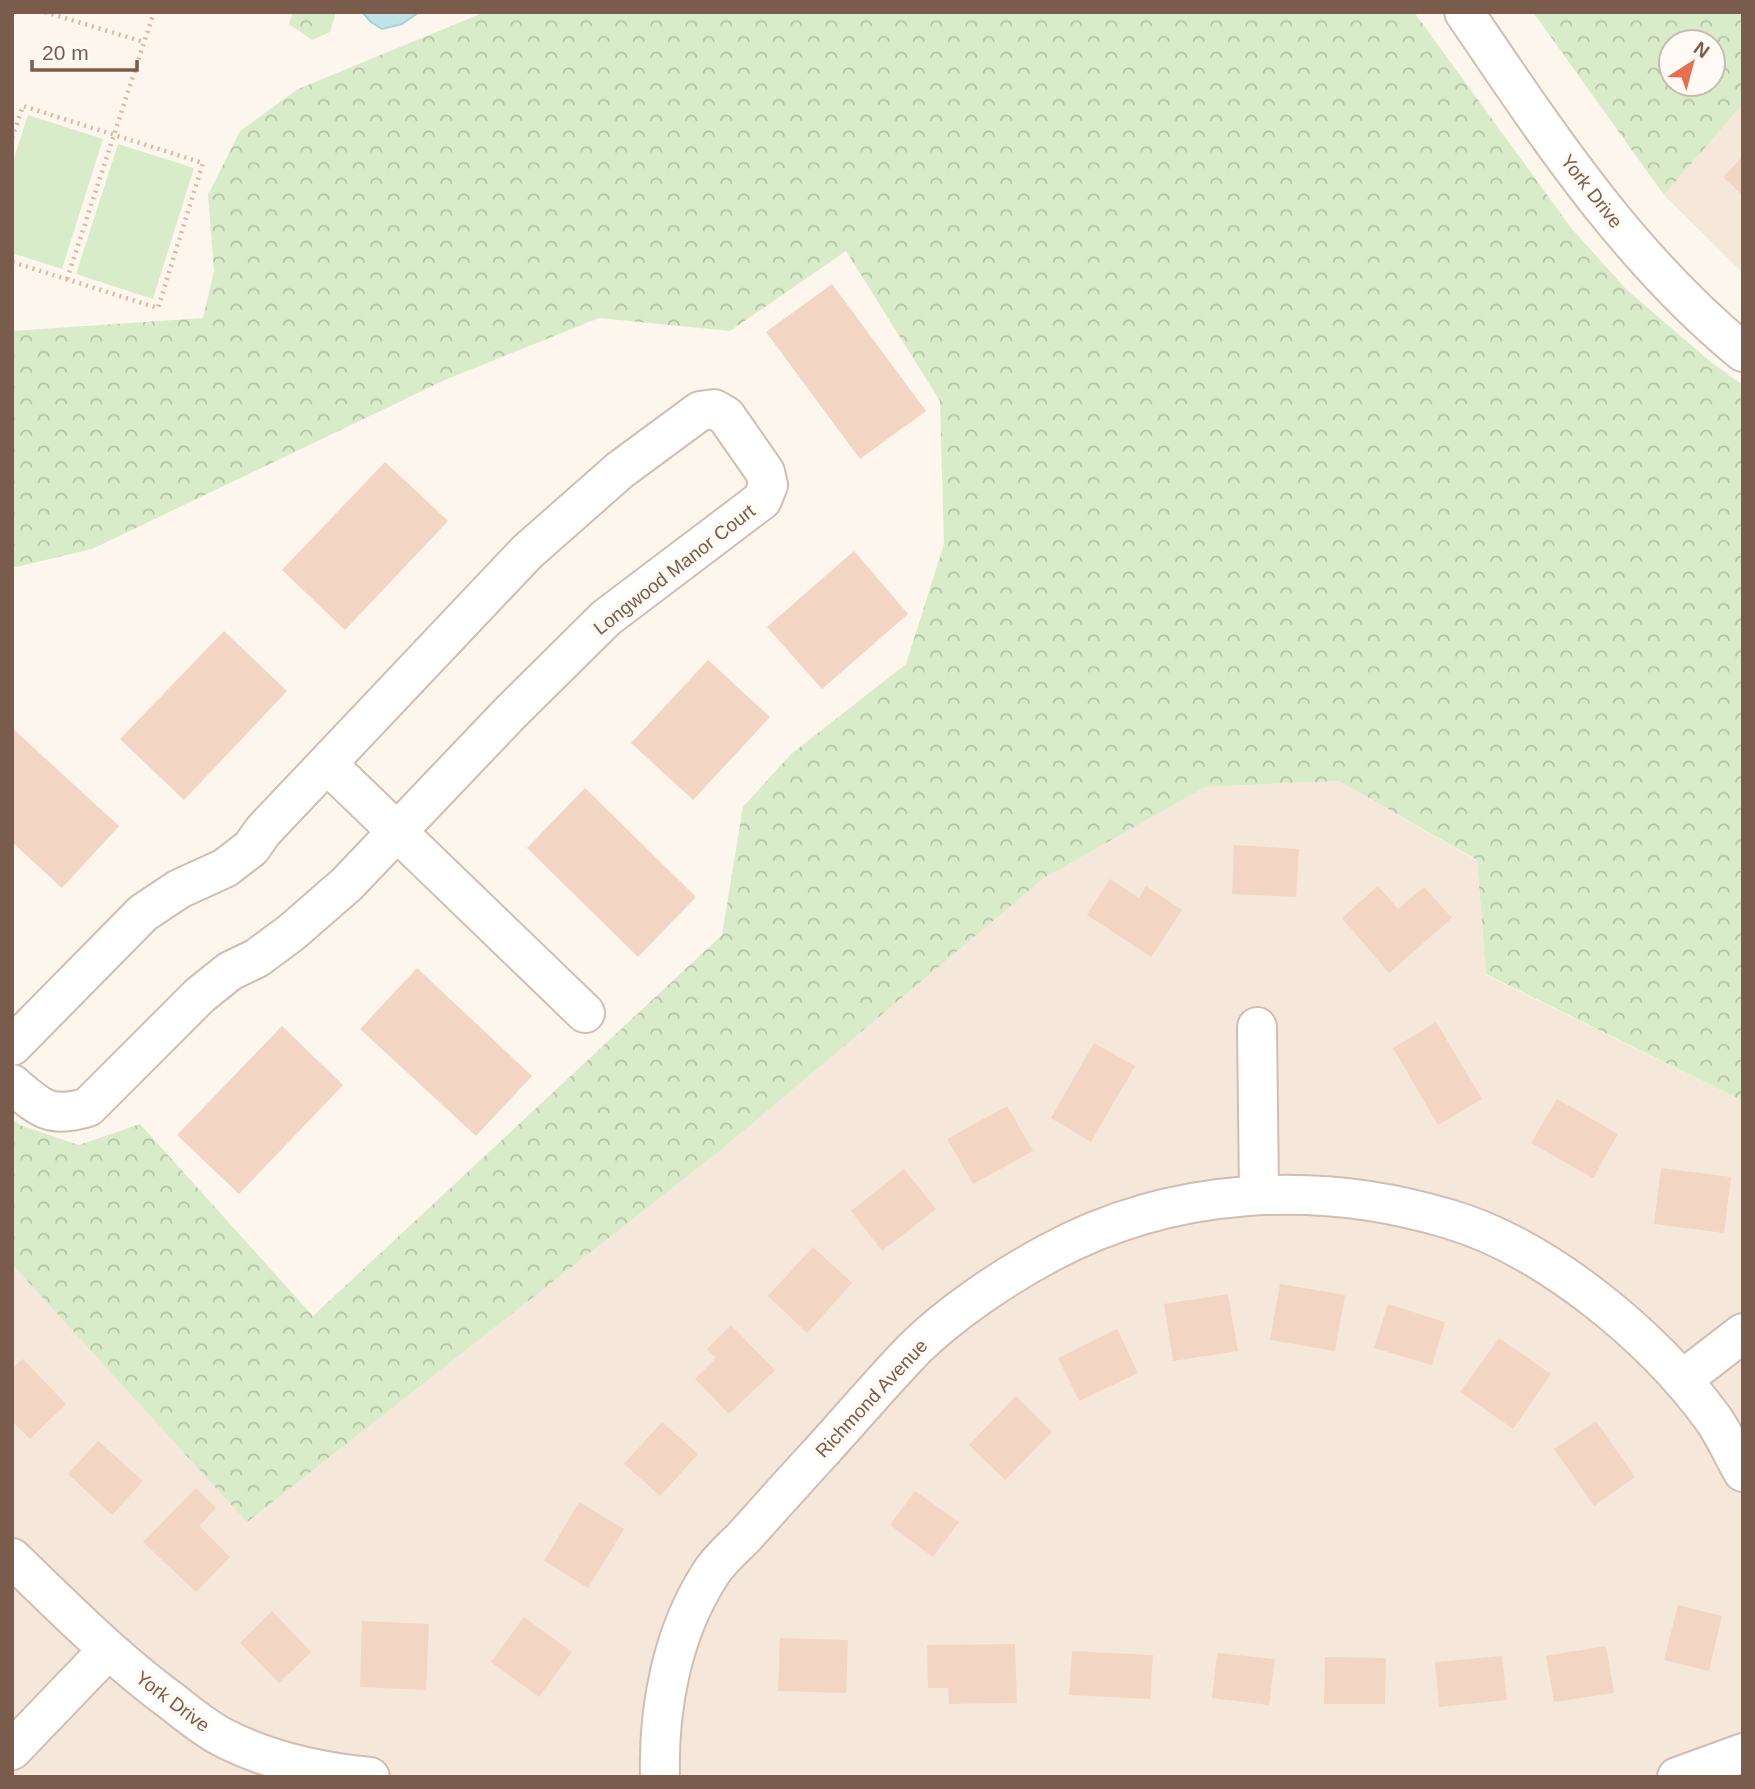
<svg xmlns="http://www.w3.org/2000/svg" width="1755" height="1789" viewBox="0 0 1755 1789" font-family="Helvetica,sans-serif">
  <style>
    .residential { fill: #f5e8da }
    .forest { fill: url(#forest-crowns); fill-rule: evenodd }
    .pitch { fill: #d8ecc9 }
    .water { fill: #bfe3e8; stroke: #a5d3da; stroke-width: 2 }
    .building { fill: #f3d5c3 }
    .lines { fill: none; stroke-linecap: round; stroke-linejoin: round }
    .minor-casing { stroke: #d1beb0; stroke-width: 42 }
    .path { stroke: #d9b8a5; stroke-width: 4.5; stroke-dasharray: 2 5; stroke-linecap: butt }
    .minor { stroke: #fff; stroke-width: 38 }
    .labels { text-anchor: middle; stroke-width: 7; stroke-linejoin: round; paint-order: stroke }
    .street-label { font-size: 19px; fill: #7a5c4d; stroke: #fffaf3 }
  </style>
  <defs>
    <pattern id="forest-crowns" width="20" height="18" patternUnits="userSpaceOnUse" patternTransform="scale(1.75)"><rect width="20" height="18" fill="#d8ecc9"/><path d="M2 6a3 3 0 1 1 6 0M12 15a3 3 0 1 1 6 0" fill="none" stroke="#b4c2a5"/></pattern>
  </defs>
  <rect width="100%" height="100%" fill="#fdf6ec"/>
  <g class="residential">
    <path d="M1743,104v169l-79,-78z"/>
    <path d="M1339,781l138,80 9,114 257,126v676h-1731v-513l236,257 474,-372 322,-271 161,-91z"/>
  </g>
  <g class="forest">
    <path d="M293,12h43l-6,20 -18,8 -23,-16z"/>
    <path d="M485,12h929l158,217 55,61 85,73 31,22v716l-257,-127 -9,-114 -138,-79 -134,6 -161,91 -322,271 -475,373 -235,-258v-146l8,7 59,20 61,-21 173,192 409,-381 21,-128 48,-53 115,-90 38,-120 -4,-143 -94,-150 -116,80 -131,-13 -152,61 -355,170 -80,19v-237l191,-13 11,-47 -6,-76 32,-64 58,-42z"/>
    <path d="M1533,12h210v92l-79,91zM1671,42h42v42h-42z"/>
  </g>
  <g class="pitch">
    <path d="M28,115l75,24 -41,130 -50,-16v-89z"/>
    <path d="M118,144l76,24 -41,131 -77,-25z"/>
  </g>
  <path class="water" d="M362,12h57l-17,12 -20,5 -11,-7z"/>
  <g class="building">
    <path d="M1743,156v40l-20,-19z"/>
    <path d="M832,284l94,127 -66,48 -94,-127z"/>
    <path d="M385,462l63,59 -103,109 -63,-60z"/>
    <path d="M854,551l54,63 -86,75 -55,-62z"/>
    <path d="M224,631l63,60 -103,109 -64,-61z"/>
    <path d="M708,660l62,57 -77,83 -62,-57z"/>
    <path d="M12,728l107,98 -57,62 -50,-46z"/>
    <path d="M585,788l111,109 -58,60 -111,-109z"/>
    <path d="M1234,845l65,4 -3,48 -64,-3z"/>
    <path d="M1110,879l29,19 7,-12 36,24 -31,47 -64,-42z"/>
    <path d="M1378,886l20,23 26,-22 28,31 -63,55 -47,-55z"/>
    <path d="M417,968l115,108 -56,60 -116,-107z"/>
    <path d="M1436,1022l46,77 -44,26 -45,-77z"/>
    <path d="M282,1026l61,59 -104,109 -62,-59z"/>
    <path d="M1094,1043l41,23 -44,76 -40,-24z"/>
    <path d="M1557,1099l61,35 -25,44 -62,-35z"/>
    <path d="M1007,1106l26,45 -60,33 -26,-45z"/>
    <path d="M1661,1168l70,9 -7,56 -70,-9z"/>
    <path d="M904,1169l32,40 -54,42 -31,-40z"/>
    <path d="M813,1247l39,36 -45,50 -39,-37z"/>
    <path d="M1280,1284l65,11 -10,56 -65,-11z"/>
    <path d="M1228,1294l10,57 -65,10 -9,-57z"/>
    <path d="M1388,1304l57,18 -13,43 -58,-17z"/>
    <path d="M731,1325l44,45 -46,44 -34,-35 21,-21 -9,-9z"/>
    <path d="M1117,1329l21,44 -59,28 -21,-43z"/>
    <path d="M1499,1338l52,36 -38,55 -53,-37z"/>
    <path d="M23,1359l43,45 -36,35 -18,-18v-52z"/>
    <path d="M1016,1396l36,36 -47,48 -36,-35z"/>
    <path d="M1596,1421l39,56 -41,29 -40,-57z"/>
    <path d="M662,1422l36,32 -38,42 -36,-32z"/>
    <path d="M98,1441l45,40 -31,34 -44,-41z"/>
    <path d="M196,1488l20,20 -17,18 31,31 -34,35 -53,-50z"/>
    <path d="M915,1491l44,31 -26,35 -43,-32z"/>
    <path d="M579,1502l45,27 -36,59 -44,-27z"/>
    <path d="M1678,1605l44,11 -13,55 -45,-11z"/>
    <path d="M272,1611l39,41 -32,31 -39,-40z"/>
    <path d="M524,1617l48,35 -33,45 -48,-35z"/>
    <path d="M362,1621l67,3 -3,66 -66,-3z"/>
    <path d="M780,1638l68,2 -2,53 -68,-2z"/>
    <path d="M1015,1644l2,59 -68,1 -1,-16h-20l-1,-43z"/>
    <path d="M1606,1646l8,47 -60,9 -8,-46z"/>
    <path d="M1072,1651l81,4 -3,44 -81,-4z"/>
    <path d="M1217,1653l58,6 -6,46 -57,-7z"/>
    <path d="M1502,1656l5,44 -68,7 -4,-45z"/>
    <path d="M1325,1657l61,1 -1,46h-61z"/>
  </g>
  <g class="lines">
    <defs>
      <g id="minor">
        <path d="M1464,12c82,121 164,246 279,340"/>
        <path d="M327,764l258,249"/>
        <path d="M1257,1027l2,167"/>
        <path d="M12,1046l131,-133 36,-24 46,-21 26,-20 12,-17 264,-279 93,-82 80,-59 14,-2 12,7 39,56 3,13 -6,15 -156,118 -95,94 -164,172 -55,48 -35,26 -27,13 -30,24 -112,112c-38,12 -48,1 -76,-23"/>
        <path d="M1682,1380l61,-47"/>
        <path d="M12,1558c51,49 101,100 158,142 17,13 33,27 52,37 46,24 97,35 148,40"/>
        <path d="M12,1750l96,-100"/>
        <path d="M660,1777c-2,-68 12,-143 49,-201 8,-14 23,-27 35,-39 25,-28 50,-56 75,-83 32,-35 63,-72 96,-106 37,-36 89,-71 134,-95 122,-66 268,-74 400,-34 98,29 205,118 265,201 11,16 19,35 29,52"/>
        <path d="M1677,1777l66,-24"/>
      </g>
    </defs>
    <use href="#minor" class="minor-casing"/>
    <g class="path">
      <path d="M45,12l99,30"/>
      <path d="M12,138l11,-32 180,57 -45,145 -146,-46"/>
      <path d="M67,279l87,-267"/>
    </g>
    <use href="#minor" class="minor"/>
  </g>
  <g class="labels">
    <g class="street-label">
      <text transform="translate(1592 191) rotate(52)" y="7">York Drive</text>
      <text transform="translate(674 569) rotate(-38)" y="7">Longwood Manor Court</text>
      <text transform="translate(871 1398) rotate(-47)" y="7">Richmond Avenue</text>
      <text transform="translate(173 1701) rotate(37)" y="7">York Drive</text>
    </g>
  </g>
  <rect width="1755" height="1789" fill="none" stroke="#7a5c4d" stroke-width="28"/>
  <g transform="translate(1692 63) rotate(36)"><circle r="33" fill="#fffaf3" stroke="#cabbb1" stroke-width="2"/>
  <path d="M0-5L12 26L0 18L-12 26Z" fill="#e76f51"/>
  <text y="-10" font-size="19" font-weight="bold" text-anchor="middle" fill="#7a5c4d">N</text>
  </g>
  <path d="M32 60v10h105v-10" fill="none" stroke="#7a5c4d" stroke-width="3.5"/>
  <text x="42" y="60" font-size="21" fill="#7a5c4d" stroke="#fffaf3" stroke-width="5" paint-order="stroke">20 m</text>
</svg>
